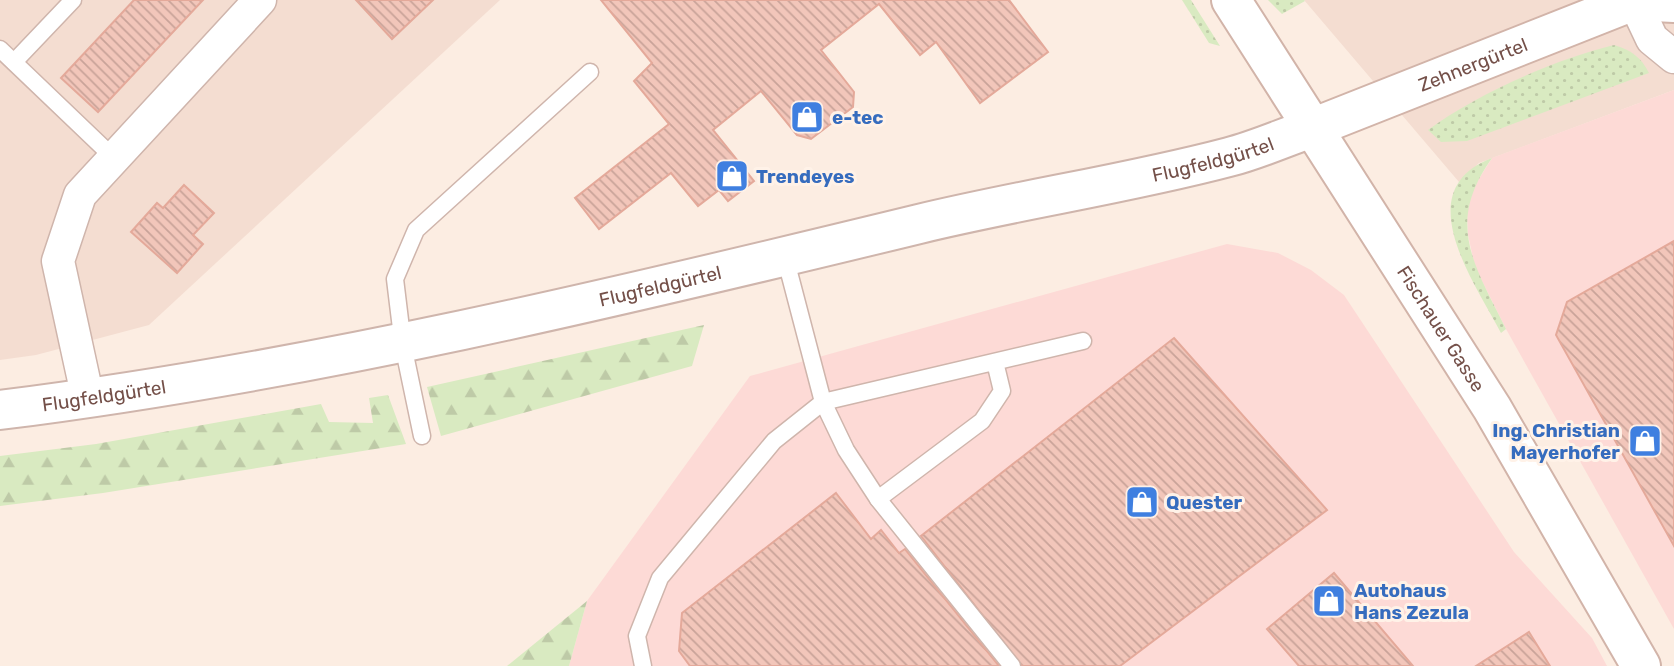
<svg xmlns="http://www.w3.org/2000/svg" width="1674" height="666" viewBox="0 0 1674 666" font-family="Rubik,sans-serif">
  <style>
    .residential { fill: #f4ddd1 }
    .commercial { fill: #fddad6 }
    .grass { fill: url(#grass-dots) }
    .forest { fill: url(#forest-firs) }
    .building { fill: url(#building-back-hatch); stroke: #e4a99a; stroke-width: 2 }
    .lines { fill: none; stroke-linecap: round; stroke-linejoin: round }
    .service-casing { stroke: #cfb5ac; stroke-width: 19 }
    .minor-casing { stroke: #cfb5ac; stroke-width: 35 }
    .tertiary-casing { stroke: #cfb5ac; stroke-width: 42 }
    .secondary-casing { stroke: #d2b4a9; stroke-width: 42 }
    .service { stroke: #fff; stroke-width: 16 }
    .minor { stroke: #fff; stroke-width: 32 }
    .tertiary { stroke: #fff; stroke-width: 38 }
    .secondary { stroke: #fff; stroke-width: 38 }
    .labels { text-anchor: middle; stroke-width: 6; stroke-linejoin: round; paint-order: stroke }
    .street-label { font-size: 19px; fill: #745049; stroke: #fff2e8 }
    .shop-label { font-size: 19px; font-weight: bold; fill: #366cbe; stroke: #fff2e8; text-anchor: start }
  </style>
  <defs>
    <pattern id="grass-dots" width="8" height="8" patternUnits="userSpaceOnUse" patternTransform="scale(1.75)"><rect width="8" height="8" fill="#d9eac1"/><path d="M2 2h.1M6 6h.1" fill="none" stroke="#becaa7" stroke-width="1.8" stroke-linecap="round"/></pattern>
    <pattern id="forest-firs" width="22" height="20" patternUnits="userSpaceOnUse" patternTransform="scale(1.75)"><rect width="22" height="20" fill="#d9eac1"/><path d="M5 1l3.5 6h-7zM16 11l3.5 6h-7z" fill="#becaa7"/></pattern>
    <pattern id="building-back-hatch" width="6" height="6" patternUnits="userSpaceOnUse" patternTransform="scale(1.75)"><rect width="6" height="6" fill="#f2c6ba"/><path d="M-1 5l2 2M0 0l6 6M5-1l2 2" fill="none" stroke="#c9a399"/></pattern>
  </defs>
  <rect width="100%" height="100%" fill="#fcede2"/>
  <g class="residential">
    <path d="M0,0h500l-351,325 -113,30 -36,5z"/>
    <path d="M1304,0h370v90l-195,73 -20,19z"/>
  </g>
  <g class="commercial">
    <path d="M1674,90v539l-168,-300 -31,-62 -7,-32 -1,-22 3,-20 22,-35z"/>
    <path d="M1227,244l51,9 33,17 33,25 170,257 78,86 15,28h-1038l18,-65 163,-225z"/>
  </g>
  <g class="grass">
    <path d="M1182,0h9l29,46 -11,-3z"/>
    <path d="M1268,0h36l1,1 -23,13z"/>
    <path d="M1614,45c17,5 27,12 35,28l-182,68 -26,1 -13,-12c48,-36 128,-71 186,-85z"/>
    <path d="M1492,158c-47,66 -18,106 14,171l-5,4c-26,-50 -94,-143 -9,-175z"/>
  </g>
  <g class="forest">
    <path d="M704,325l-12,41 -251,70 -14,-49z"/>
    <path d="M388,395l18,49 -303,49 -103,13v-50l96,-12 225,-40 8,18 44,1 -4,-25z"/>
    <path d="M587,601l-18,65h-62z"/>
  </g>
  <g class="building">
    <path d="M134,0h69l-105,112 -37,-34z"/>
    <path d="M356,0h77l-41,39z"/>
    <path d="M601,0h408l39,52 -68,51 -44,-61 -16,13 -41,-51 -58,46 33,42 -1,15 -42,32 -14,-4 -36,-44 -48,39 41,51 -26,20 -9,-11 -21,16 -27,-33 -72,56 -24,-31 94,-74 -35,-43 18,-18z"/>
    <path d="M184,185l30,28 -21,22 10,9 -26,29 -46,-41 26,-29 6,5z"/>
    <path d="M1674,241v305l-118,-211 11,-33z"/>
    <path d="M1174,338l153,172 -207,156h-98l-101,-130z"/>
    <path d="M836,493l35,46 10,-9 18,23 6,-4 94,117h-309l-11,-15 3,-38z"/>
    <path d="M1334,573l79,93h-114l-32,-37z"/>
    <path d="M1529,632l21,34h-74z"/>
  </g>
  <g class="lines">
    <defs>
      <g id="service">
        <path d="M0,49l114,109"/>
        <path d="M14,62l59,-62"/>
        <path d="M995,362l7,29 -20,30 -104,78 -32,-49 -23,-48 260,-61"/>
        <path d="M422,436l-19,-91 -8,-66 21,-49 174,-158"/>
        <path d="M878,499l134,167"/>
        <path d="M643,666l-6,-30 23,-58 114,-137 49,-39 -38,-145"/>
      </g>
      <g id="minor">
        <path d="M1634,1l18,38 22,18"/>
        <path d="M88,399l-30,-138 22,-66 180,-195"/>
      </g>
      <g id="tertiary">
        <path id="s1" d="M0,410c311,-39 615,-112 919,-186 103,-25 208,-40 310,-67 28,-7 56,-20 83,-29"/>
      </g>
      <g id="secondary">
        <path id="s2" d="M1231,0l261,408 149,258"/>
        <path d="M1634,1l40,2"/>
        <path id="s3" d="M1312,128l324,-128"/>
      </g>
    </defs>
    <use href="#service" class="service-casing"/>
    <use href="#minor" class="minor-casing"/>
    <use href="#tertiary" class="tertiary-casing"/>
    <use href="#secondary" class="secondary-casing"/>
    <use href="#service" class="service"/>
    <use href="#minor" class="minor"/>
    <use href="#tertiary" class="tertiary"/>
    <use href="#secondary" class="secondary"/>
  </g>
  <defs>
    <symbol id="shop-square" viewBox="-11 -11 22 22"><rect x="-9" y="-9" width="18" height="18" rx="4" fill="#3f7fe0" stroke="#fff2e8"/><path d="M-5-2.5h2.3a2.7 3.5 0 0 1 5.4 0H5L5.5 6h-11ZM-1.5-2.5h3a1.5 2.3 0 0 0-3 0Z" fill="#fff"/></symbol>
  </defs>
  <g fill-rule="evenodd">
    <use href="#shop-square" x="788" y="98" width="38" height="38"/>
    <use href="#shop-square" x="713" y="157" width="38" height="38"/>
    <use href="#shop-square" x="1626" y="422" width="38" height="38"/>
    <use href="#shop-square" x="1123" y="483" width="38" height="38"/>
    <use href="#shop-square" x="1310" y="582" width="38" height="38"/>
  </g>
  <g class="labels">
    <g class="street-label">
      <text dy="7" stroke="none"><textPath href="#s3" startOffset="173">Zehnergürtel</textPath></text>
      <text dy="7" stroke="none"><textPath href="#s1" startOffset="1239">Flugfeldgürtel</textPath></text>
      <text dy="7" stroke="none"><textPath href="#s1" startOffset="672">Flugfeldgürtel</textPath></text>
      <text dy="7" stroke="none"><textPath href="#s2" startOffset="390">Fischauer Gasse</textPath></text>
      <text dy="7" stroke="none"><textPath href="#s1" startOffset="105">Flugfeldgürtel</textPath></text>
    </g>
    <g class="shop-label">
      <text x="832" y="124">e-tec</text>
      <text x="756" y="183">Trendeyes</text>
      <text x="1620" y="437" text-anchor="end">Ing. Christian<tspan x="1620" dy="22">Mayerhofer</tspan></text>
      <text x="1166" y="509">Quester</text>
      <text x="1354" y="597">Autohaus<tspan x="1354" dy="22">Hans Zezula</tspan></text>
    </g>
  </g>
</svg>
